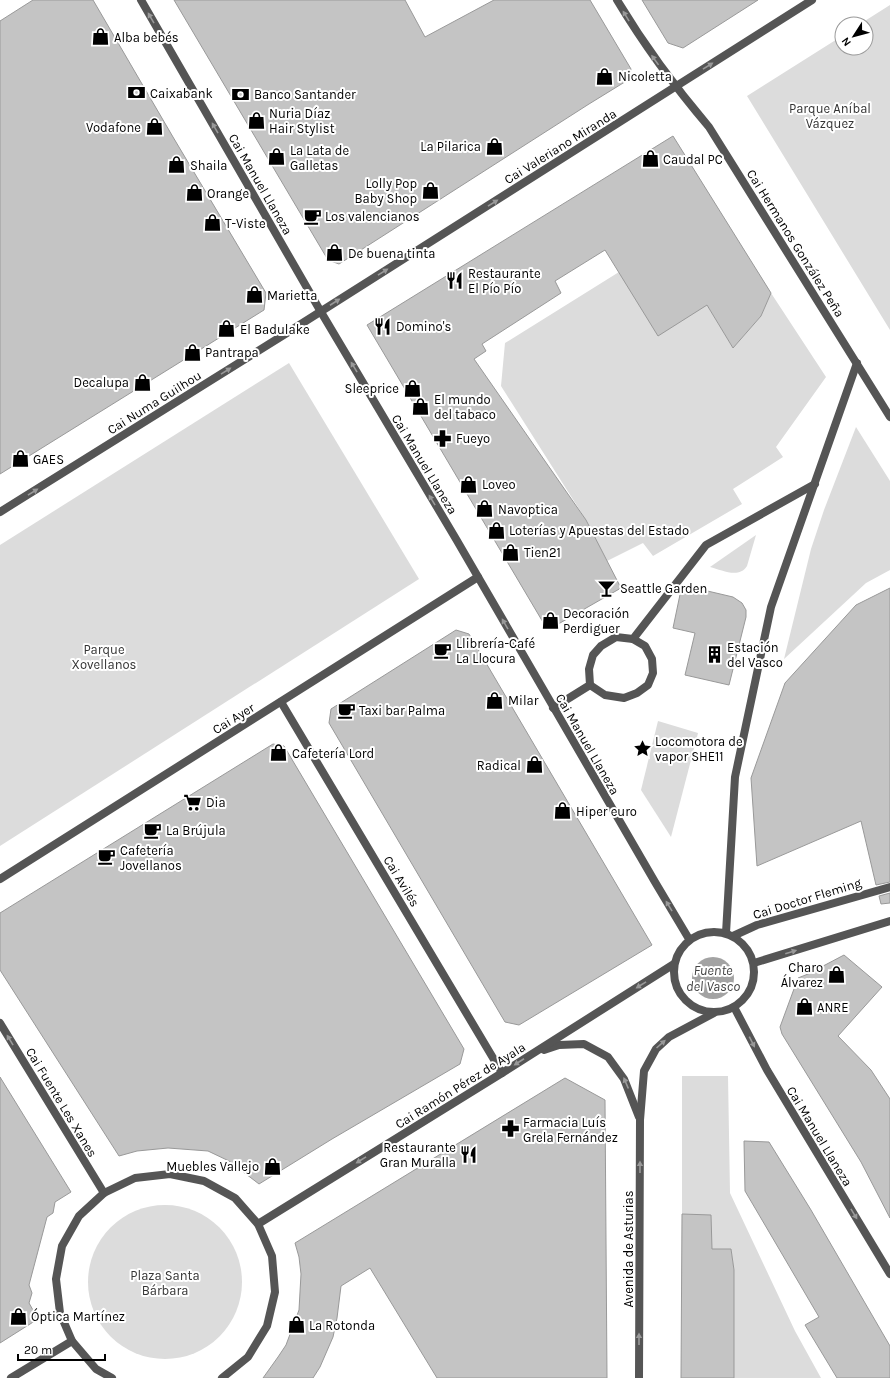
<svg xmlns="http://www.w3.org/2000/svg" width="890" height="1378" viewBox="0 0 890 1378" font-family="Karla,sans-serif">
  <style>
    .green { fill: #dcdcdc }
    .water { fill: #a3a3a3 }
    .building { fill: #c4c4c4; stroke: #999 }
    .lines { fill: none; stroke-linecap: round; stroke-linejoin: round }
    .pedestrian { stroke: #555; stroke-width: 8 }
    .minor { stroke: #555; stroke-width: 8 }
    .oneway { fill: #999 }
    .labels { text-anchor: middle; stroke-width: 4; stroke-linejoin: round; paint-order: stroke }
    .poi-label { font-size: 13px; fill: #000; stroke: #fff; text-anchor: start }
    .park-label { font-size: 13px; fill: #333; stroke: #fff }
    .street-label { font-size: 13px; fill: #000; stroke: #fff }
    .water-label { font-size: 14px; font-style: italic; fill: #444; stroke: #fff }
  </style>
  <rect width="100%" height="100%" fill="#fff"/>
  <g class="green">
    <path d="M890,5v325l-143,-234 95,-60v12h24v-24h-6z"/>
    <path d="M619,272l88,33 26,43 28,-32 10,-23 55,84 -50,70 7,10 -50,32 9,15 -89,52 -10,-13 -36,18 -21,-41 -85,-134 4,-43z"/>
    <path d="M289,363l130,216 -419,267v-301z"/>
    <path d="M856,427l34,54v89l-24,13 -82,76 27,-110 13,-39z"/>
    <path d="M756,535l-9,31c-8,13 -25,4 -37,1z"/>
    <path d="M658,721l40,12 -27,104 -30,-47z"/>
    <path d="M682,1076h46l2,117 65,138 26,47h-87v-108l-3,-21h-19l-30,-35z"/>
    <circle cx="165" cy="1282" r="77"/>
  </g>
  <circle class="water" cx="713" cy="978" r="21"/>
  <g class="building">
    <path d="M33,0h60l80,137 93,156 -2,17 -264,164v-453z"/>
    <path d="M174,0h231l20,37 69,-37h96l41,69 -3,11 -39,24 -250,160 -11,-4z"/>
    <path d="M642,0h116l-75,48 -15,-5z"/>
    <path d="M673,136l98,157 -10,23 -28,32 -26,-43 -49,31 -53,-86 -50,31 6,12 -79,51 4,7 -12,8 112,161 35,68 -61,35 -13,6 -180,-304z"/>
    <path d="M682,585l51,12 9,6 4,7v7l-17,68 -44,-10 10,-42 -22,-5z"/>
    <path d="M890,588v294l-14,3 -15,-64 -104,45 -6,-88 34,-95 71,-78z"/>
    <path d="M456,630l13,4 183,311 -133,80 -14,-3 -176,-299 2,-14z"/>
    <path d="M273,744l11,2 180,303 -4,15 -128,75 -73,45 -30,-23 -21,-10 -40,-3 -31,3 -18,5 -119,-186v-57z"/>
    <path d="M890,893v10l-9,1 -2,-8z"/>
    <path d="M844,955l38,32 -44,49 33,34 19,29v119l-29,-56 -79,-128 -2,-7 18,-49 10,-4z"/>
    <path d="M0,1077l71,115 -16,10 -2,11 -6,4 -18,68 3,8 -3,10 9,16 -38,24z"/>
    <path d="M565,1078l40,22 2,278h-170l-67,-110 -29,18 -4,32 -4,19 -13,30 -7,11h-50l15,-21 8,-12 13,-35 2,-36 -2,-17 -4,-14z"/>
    <path d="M744,1141l25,1 42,68 79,136v32h-53l-32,-53 14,-8 -74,-126z"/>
    <path d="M682,1214l29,1 1,34h19l3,21v108h-53z"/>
  </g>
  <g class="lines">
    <g class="pedestrian">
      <path d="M590,685l15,10 19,3 13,-5 11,-8 5,-12 -1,-14 -7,-13 -12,-7"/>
      <path d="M281,702l221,371"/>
      <path d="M553,708l37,-23 -1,-16 4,-14 8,-9 15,-9 17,2 73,-94 109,-61"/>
      <path d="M0,879l478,-302"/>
      <path d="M726,933l9,-156 36,-170 86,-244"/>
      <path d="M0,1023l104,170"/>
    </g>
    <g class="minor">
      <path d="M141,0l180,312 135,227 199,343 34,57"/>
      <path d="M617,0c27,45 58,87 92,127l181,290"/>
      <path d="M0,512l290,-181 522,-331"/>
      <circle cx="714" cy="972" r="40"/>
      <path d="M733,936l24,-11 133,-38"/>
      <path d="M754,963l136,-42"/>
      <path d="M734,1007l33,63 123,204"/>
      <path d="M544,1050l15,-5 25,-1 24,13 16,22 15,38"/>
      <path d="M258,1224l244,-151 172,-109"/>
      <path d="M11,1378l61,-37"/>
      <path d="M112,1378l-16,-9 -24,-28 -12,-28 -4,-34 6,-33 17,-30 25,-23 31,-15 35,-4 34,7 31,17 23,26 14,32 3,36 -8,34 -19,31 -26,21"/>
      <path d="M639,1378l1,-258 4,-49 12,-22 13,-12 45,-24"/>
    </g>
  </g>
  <defs><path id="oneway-solid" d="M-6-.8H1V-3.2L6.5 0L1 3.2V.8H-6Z"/></defs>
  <g class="oneway">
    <use href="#oneway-solid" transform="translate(626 16) rotate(-121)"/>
    <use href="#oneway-solid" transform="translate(151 18) rotate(-120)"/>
    <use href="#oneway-solid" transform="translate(655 60) rotate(-126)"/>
    <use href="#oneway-solid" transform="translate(708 66) rotate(-32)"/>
    <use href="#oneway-solid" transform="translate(215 128) rotate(-120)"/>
    <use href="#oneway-solid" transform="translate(493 203) rotate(-32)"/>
    <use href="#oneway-solid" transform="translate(383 272) rotate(-32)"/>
    <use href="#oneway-solid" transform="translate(335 302) rotate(-33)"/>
    <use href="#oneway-solid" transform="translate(354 367) rotate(-121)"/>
    <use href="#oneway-solid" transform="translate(226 371) rotate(-32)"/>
    <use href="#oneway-solid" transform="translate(33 492) rotate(-32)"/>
    <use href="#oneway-solid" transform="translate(432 500) rotate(-121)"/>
    <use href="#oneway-solid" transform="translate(505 624) rotate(-120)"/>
    <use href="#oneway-solid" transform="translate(669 906) rotate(-121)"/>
    <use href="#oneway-solid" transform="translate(791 952) rotate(-17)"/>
    <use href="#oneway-solid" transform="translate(641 985) rotate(148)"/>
    <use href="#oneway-solid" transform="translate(10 1040) rotate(-121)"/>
    <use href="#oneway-solid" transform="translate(752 1042) rotate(63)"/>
    <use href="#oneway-solid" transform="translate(661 1044) rotate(-42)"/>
    <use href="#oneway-solid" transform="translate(519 1062) rotate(147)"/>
    <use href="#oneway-solid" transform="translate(626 1083) rotate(-113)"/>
    <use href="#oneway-solid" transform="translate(361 1160) rotate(148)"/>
    <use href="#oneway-solid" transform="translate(640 1167) rotate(-90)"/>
    <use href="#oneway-solid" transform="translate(854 1214) rotate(59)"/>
    <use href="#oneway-solid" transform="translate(639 1339) rotate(-90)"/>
  </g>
  <defs>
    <symbol id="shop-bare" viewBox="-9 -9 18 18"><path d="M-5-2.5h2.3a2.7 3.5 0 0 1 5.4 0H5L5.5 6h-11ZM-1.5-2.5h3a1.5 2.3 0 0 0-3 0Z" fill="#000" stroke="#fff" stroke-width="2.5" paint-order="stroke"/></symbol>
    <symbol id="bank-bare" viewBox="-9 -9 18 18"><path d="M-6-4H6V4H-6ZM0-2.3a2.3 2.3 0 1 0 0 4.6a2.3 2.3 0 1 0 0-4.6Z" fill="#000" stroke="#fff" stroke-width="2.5" paint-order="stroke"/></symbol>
    <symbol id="cafe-bare" viewBox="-9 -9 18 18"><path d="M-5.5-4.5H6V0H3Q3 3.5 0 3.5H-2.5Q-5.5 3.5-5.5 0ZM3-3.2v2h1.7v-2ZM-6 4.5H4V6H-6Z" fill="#000" stroke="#fff" stroke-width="2.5" paint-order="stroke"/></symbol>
    <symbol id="restaurant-bare" viewBox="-9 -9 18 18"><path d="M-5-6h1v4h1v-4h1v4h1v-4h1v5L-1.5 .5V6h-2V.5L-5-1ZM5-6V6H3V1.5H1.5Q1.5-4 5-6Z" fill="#000" stroke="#fff" stroke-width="2.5" paint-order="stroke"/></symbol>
    <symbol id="pharmacy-bare" viewBox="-9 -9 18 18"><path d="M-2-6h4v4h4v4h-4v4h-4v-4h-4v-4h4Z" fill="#000" stroke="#fff" stroke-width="2.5" paint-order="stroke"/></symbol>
    <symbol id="bar-bare" viewBox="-9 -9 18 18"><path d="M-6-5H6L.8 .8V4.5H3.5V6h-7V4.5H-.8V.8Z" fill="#000" stroke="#fff" stroke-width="2.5" paint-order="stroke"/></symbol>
    <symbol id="building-bare" viewBox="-9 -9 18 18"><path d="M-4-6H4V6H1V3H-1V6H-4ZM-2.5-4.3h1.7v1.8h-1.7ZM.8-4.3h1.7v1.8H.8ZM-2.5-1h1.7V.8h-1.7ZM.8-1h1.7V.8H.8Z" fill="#000" stroke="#fff" stroke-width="2.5" paint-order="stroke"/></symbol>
    <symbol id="sight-bare" viewBox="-9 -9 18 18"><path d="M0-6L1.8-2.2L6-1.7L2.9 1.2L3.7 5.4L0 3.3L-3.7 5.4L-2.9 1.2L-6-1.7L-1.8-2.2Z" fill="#000" stroke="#fff" stroke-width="2.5" paint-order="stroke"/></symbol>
    <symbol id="supermarket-bare" viewBox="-9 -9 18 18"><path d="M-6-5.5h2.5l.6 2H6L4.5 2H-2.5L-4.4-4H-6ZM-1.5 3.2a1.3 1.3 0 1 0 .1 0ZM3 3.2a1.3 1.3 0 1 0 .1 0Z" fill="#000" stroke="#fff" stroke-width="2.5" paint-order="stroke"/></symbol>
  </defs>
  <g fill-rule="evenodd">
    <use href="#shop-bare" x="88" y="24" width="25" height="25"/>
    <use href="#shop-bare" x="592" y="64" width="25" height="25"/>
    <use href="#bank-bare" x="124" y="80" width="25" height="25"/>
    <use href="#bank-bare" x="228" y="82" width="25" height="25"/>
    <use href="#shop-bare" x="244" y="108" width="25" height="25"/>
    <use href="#shop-bare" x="142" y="114" width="25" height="25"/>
    <use href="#shop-bare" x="482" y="134" width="25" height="25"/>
    <use href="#shop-bare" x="264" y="144" width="25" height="25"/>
    <use href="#shop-bare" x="638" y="146" width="25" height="25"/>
    <use href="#shop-bare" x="164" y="152" width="25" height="25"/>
    <use href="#shop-bare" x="418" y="178" width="25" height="25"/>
    <use href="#shop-bare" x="182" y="180" width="25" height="25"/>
    <use href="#cafe-bare" x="300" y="204" width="25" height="25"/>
    <use href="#shop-bare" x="200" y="210" width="25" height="25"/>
    <use href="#shop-bare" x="322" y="240" width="25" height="25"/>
    <use href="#restaurant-bare" x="442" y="268" width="25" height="25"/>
    <use href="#shop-bare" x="242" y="282" width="25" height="25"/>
    <use href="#restaurant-bare" x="370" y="314" width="25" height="25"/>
    <use href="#shop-bare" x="214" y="316" width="25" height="25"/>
    <use href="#shop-bare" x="180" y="340" width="25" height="25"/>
    <use href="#shop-bare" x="130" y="370" width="25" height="25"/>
    <use href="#shop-bare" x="400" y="376" width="25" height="25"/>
    <use href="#shop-bare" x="408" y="394" width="25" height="25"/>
    <use href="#pharmacy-bare" x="430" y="426" width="25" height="25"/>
    <use href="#shop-bare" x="8" y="446" width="25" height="25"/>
    <use href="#shop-bare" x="456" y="472" width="25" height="25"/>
    <use href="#shop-bare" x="472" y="496" width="25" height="25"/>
    <use href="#shop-bare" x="484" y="518" width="25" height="25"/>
    <use href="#shop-bare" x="498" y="540" width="25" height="25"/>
    <use href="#bar-bare" x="594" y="576" width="25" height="25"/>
    <use href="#shop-bare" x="538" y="608" width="25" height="25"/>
    <use href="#cafe-bare" x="430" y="638" width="25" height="25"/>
    <use href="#building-bare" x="702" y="642" width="25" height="25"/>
    <use href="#shop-bare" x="482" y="688" width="25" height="25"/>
    <use href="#cafe-bare" x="334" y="698" width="25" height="25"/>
    <use href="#sight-bare" x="630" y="736" width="25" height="25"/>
    <use href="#shop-bare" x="266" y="740" width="25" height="25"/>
    <use href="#shop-bare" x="522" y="752" width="25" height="25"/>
    <use href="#supermarket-bare" x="180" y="790" width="25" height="25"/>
    <use href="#shop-bare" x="550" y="798" width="25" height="25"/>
    <use href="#cafe-bare" x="140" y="818" width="25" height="25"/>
    <use href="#cafe-bare" x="94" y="844" width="25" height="25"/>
    <use href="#shop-bare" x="824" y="962" width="25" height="25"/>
    <use href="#shop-bare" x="792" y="994" width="25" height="25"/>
    <use href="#pharmacy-bare" x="498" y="1116" width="25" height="25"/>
    <use href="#restaurant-bare" x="456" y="1142" width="25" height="25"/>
    <use href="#shop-bare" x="260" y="1154" width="25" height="25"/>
    <use href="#shop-bare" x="6" y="1304" width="25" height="25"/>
    <use href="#shop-bare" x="284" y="1312" width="25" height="25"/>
  </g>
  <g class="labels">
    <g class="poi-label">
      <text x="114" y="42">Alba bebés</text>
      <text x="618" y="81">Nicoletta</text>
      <text x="150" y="98">Caixabank</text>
      <text x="254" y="99">Banco Santander</text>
      <text x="269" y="118">Nuria Díaz<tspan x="269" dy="15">Hair Stylist</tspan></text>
      <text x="141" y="132" text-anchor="end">Vodafone</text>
      <text x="481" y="151" text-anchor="end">La Pilarica</text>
      <text x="290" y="155">La Lata de<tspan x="290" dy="15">Galletas</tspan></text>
      <text x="663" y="164">Caudal PC</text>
      <text x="190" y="170">Shaila</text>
      <text x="417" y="188" text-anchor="end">Lolly Pop<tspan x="417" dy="15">Baby Shop</tspan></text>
      <text x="207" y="198">Orange</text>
      <text x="325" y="221">Los valencianos</text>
      <text x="225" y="228">T-Viste</text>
      <text x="348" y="258">De buena tinta</text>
      <text x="468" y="278">Restaurante<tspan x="468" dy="15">El Pío Pío</tspan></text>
      <text x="267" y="300">Marietta</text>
      <text x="396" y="331">Domino's</text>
      <text x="240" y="334">El Badulake</text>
      <text x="205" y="357">Pantrapa</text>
      <text x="129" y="387" text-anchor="end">Decalupa</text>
      <text x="399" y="393" text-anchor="end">Sleeprice</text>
      <text x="434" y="404">El mundo<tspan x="434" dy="15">del tabaco</tspan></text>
      <text x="456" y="443">Fueyo</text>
      <text x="33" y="464">GAES</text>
      <text x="482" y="489">Loveo</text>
      <text x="498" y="514">Navoptica</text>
      <text x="509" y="535">Loterías y Apuestas del Estado</text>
      <text x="524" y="557">Tien21</text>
      <text x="620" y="593">Seattle Garden</text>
      <text x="563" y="618">Decoración<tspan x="563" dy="15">Perdiguer</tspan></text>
      <text x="456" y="648">Llibrería-Café<tspan x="456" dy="15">La Llocura</tspan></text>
      <text x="727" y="652">Estación<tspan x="727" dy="15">del Vasco</tspan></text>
      <text x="508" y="705">Milar</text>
      <text x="359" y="715">Taxi bar Palma</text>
      <text x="655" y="746">Locomotora de<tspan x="655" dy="15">vapor SHE11</tspan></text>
      <text x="292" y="758">Cafetería Lord</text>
      <text x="521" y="770" text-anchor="end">Radical</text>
      <text x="206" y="807">Dia</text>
      <text x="576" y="816">Hiper euro</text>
      <text x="166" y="835">La Brújula</text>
      <text x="120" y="855">Cafetería<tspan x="120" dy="15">Jovellanos</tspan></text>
      <text x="823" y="972" text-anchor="end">Charo<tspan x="823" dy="15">Álvarez</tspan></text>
      <text x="817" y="1012">ANRE</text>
      <text x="523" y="1127">Farmacia Luís<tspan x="523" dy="15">Grela Fernández</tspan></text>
      <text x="456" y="1152" text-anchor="end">Restaurante<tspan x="456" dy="15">Gran Muralla</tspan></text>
      <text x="259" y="1171" text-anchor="end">Muebles Vallejo</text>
      <text x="31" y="1321">Óptica Martínez</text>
      <text x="309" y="1330">La Rotonda</text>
    </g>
    <g class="park-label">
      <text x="830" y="113">Parque Aníbal<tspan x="830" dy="15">Vázquez</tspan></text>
      <text x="104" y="654">Parque<tspan x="104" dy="15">Xovellanos</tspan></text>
      <text x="165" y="1280">Plaza Santa<tspan x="165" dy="15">Bárbara</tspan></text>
    </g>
    <g class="street-label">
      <text transform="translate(560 146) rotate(-32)" y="5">Cai Valeriano Miranda</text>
      <text transform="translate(261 184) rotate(60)" y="5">Cai Manuel Llaneza</text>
      <text transform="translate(796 243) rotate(58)" y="5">Cai Hermanos González Peña</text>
      <text transform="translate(154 402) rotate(-32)" y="5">Cai Numa Guilhou</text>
      <text transform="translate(425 464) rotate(59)" y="5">Cai Manuel Llaneza</text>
      <text transform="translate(233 718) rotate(-32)" y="5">Cai Ayer</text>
      <text transform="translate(588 744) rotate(60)" y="5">Cai Manuel Llaneza</text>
      <text transform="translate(402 881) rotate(59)" y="5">Cai Avilés</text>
      <text transform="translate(807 898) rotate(-17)" y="5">Cai Doctor Fleming</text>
      <text transform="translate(460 1085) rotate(-32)" y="5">Cai Ramón Pérez de Ayala</text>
      <text transform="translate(62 1102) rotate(59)" y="5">Cai Fuente Les Xanes</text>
      <text transform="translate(820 1136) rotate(59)" y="5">Cai Manuel Llaneza</text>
      <text transform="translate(628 1249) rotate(-90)" y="5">Avenida de Asturias</text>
    </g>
    <g class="water-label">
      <text x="713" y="975">Fuente<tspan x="713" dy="16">del Vasco</tspan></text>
    </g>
  </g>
  <g transform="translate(854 36) rotate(234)"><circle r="19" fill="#ffffff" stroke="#999999"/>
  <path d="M0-3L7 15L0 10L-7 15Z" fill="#000000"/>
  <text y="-6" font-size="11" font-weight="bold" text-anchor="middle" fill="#000000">N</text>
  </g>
  <path d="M18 1354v6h87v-6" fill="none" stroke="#000000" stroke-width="2"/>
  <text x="24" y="1354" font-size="12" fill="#000000" stroke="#ffffff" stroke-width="3" paint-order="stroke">20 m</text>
</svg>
